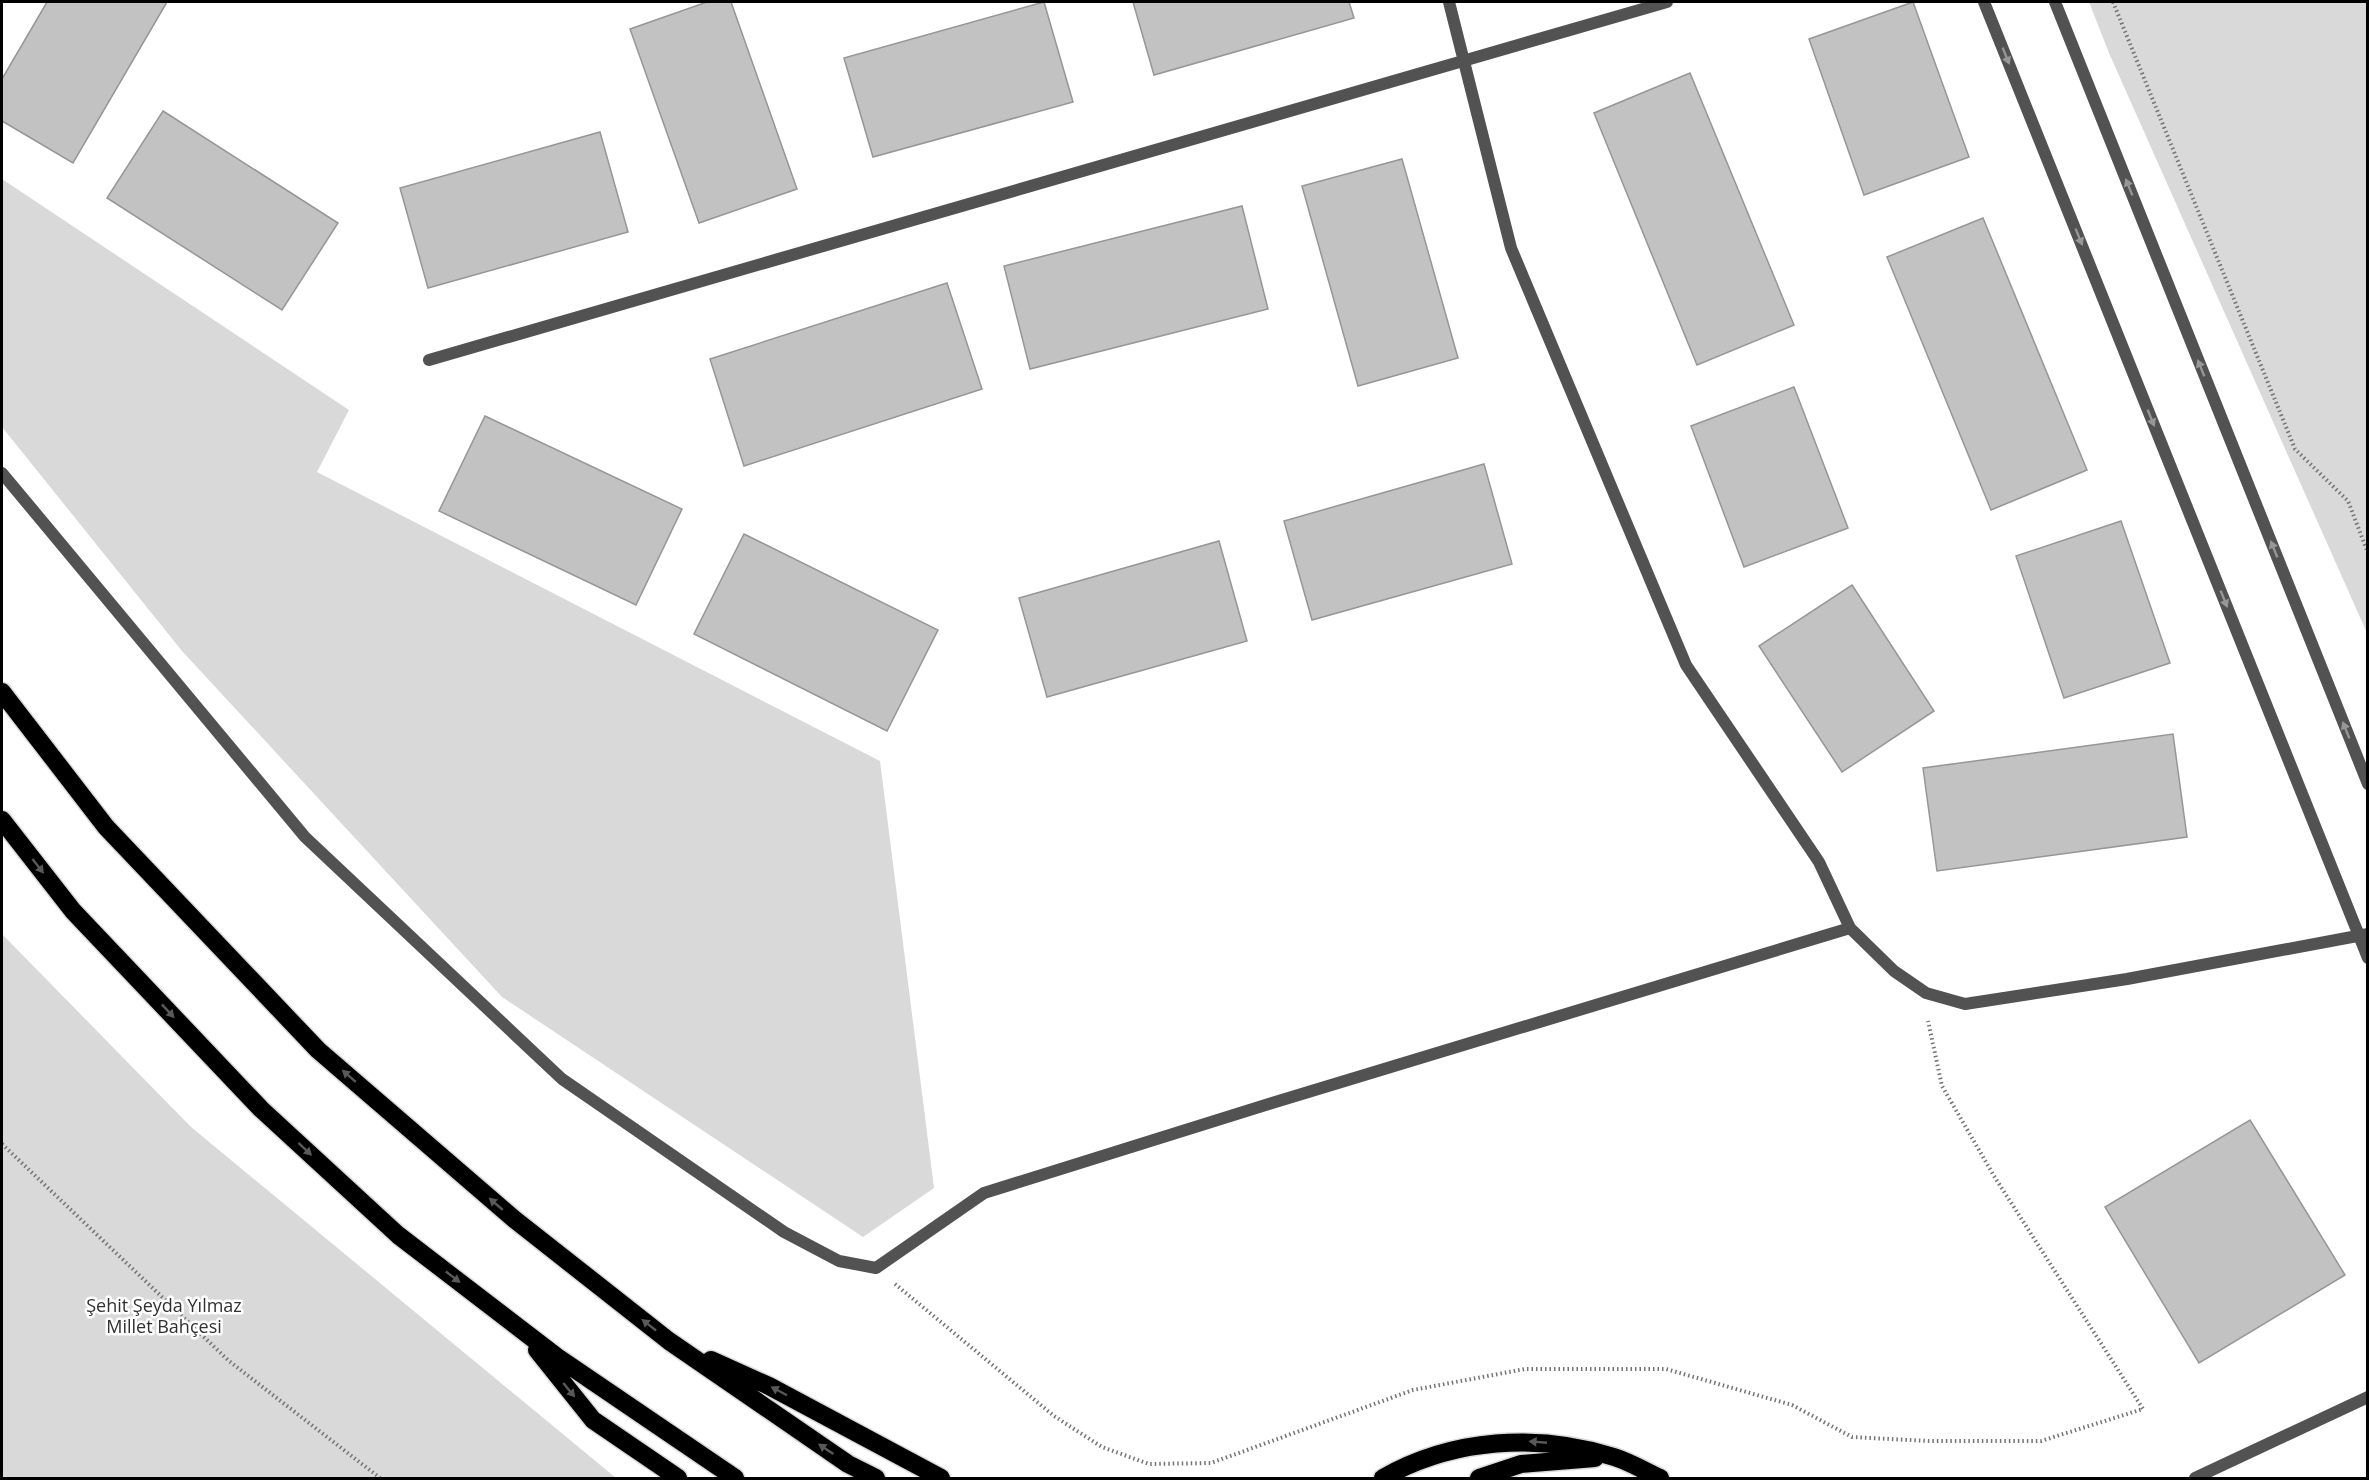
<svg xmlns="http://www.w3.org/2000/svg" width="2369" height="1480" font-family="'Open Sans',sans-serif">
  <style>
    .green { fill: #d9d9d9 }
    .building { fill: #c2c2c2; stroke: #969696; stroke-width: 1.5 }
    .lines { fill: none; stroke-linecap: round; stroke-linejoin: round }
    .motorway-casing { stroke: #dbdbdb; stroke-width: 21 }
    .path { stroke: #747474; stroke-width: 4; stroke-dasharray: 1.5 3; stroke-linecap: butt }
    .minor { stroke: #525252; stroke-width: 12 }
    .motorway { stroke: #000; stroke-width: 18 }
    .oneway { fill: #979797 }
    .oneway2 { fill: #595959 }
    .labels { text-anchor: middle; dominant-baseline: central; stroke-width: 5; stroke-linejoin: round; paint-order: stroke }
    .park-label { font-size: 18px; fill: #303030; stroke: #fff }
  </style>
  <rect width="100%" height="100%" fill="#fff"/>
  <path class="green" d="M2089,2H2367V633L2109,53Z
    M2,179L349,410L317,472L880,761L934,1188L863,1237L502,997L182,651L2,427Z
    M2,934L191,1127L616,1478H2Z"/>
  <path class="building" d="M47,2H167L73,163L2,121V79Z
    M707,2H731L797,189L699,223L630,29Z
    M1044,2L1073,102L873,157L844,58Z
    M1133,2H1349L1354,18L1154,75Z
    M1913,2L1969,157L1864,195L1809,39Z
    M1690,73L1794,325L1697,365L1594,113Z
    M163,111L338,223L282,310L107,198Z
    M600,132L628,232L428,288L400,188Z
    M1402,159L1458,358L1358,386L1302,186Z
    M1242,206L1268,309L1030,369L1004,266Z
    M1983,218L2087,470L1991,510L1887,257Z
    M947,283L982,389L744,466L710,359Z
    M1794,387L1848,528L1744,567L1691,426Z
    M485,416L682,509L636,605L439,511Z
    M1484,464L1512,564L1312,620L1284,521Z
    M2121,521L2170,663L2064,698L2016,556Z
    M744,534L938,630L887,731L694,634Z
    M1219,541L1247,641L1047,697L1019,598Z
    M1852,585L1934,711L1842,772L1759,646Z
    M2173,734L2187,837L1937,871L1923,768Z
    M2250,1120L2345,1275L2199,1363L2105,1207Z"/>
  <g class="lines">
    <g class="motorway-casing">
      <path id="motorway" d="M2,692L106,827L318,1050L514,1219L669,1341L848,1464L876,1478
        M2,820L73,911L261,1109L398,1235L557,1357L735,1478
        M537,1350L593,1420L678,1478
        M711,1360L769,1386L941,1478
        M1383,1478C1453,1438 1538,1433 1614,1457C1630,1462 1645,1471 1660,1478
        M1479,1478L1521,1464L1595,1458"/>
    </g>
    <path class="path" d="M2113,2L2295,449L2348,501L2368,553
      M2,1144L229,1361L380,1478
      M895,1284L1054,1416L1102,1447L1149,1464L1211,1463L1413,1390L1525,1369H1666L1792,1405L1852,1437L1928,1441H2041L2143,1409L1994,1176L1942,1086L1928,1021"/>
    <path class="minor" d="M1449,2L1511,248L1686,665L1819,862L1850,928L1894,971L1926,993L1965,1004L2127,979L2368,934
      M1984,2L2368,958
      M2055,2L2368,784
      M429,360L1667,2
      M2,473L305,837L562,1079L784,1232L839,1261L876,1268L984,1193L1272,1103L1850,928
      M2195,1478L2368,1397"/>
    <use href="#motorway" class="motorway"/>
  </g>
  <defs><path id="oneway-solid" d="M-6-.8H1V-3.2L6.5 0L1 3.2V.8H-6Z" transform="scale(1.5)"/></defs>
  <g class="oneway">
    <use href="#oneway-solid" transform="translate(2006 56) rotate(68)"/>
    <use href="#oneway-solid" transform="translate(2129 187) rotate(-112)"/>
    <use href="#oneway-solid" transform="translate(2079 237) rotate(68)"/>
    <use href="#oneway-solid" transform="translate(2201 368) rotate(-112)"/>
    <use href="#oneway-solid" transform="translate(2151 418) rotate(68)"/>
    <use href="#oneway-solid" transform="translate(2274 549) rotate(-112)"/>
    <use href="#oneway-solid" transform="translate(2224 599) rotate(68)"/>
    <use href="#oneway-solid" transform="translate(2346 730) rotate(-112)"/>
  </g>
  <g class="oneway2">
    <use href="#oneway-solid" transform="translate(38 866) rotate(52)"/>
    <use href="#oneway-solid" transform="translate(168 1011) rotate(47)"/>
    <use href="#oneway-solid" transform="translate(349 1076) rotate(-139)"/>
    <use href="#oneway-solid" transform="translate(305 1149) rotate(43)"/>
    <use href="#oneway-solid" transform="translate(496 1204) rotate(-139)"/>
    <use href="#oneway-solid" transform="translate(453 1277) rotate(38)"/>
    <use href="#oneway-solid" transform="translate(649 1325) rotate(-142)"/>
    <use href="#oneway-solid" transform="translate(569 1390) rotate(51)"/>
    <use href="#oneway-solid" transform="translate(779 1391) rotate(-152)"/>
    <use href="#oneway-solid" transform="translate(1538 1442) rotate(-175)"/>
    <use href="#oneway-solid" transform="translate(826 1449) rotate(-146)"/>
  </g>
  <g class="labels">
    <g class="park-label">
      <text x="164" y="1305">Şehit Şeyda Yılmaz<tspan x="164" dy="21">Millet Bahçesi</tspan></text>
    </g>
  </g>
  <rect width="2369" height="1480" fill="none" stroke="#000000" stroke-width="6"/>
</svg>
